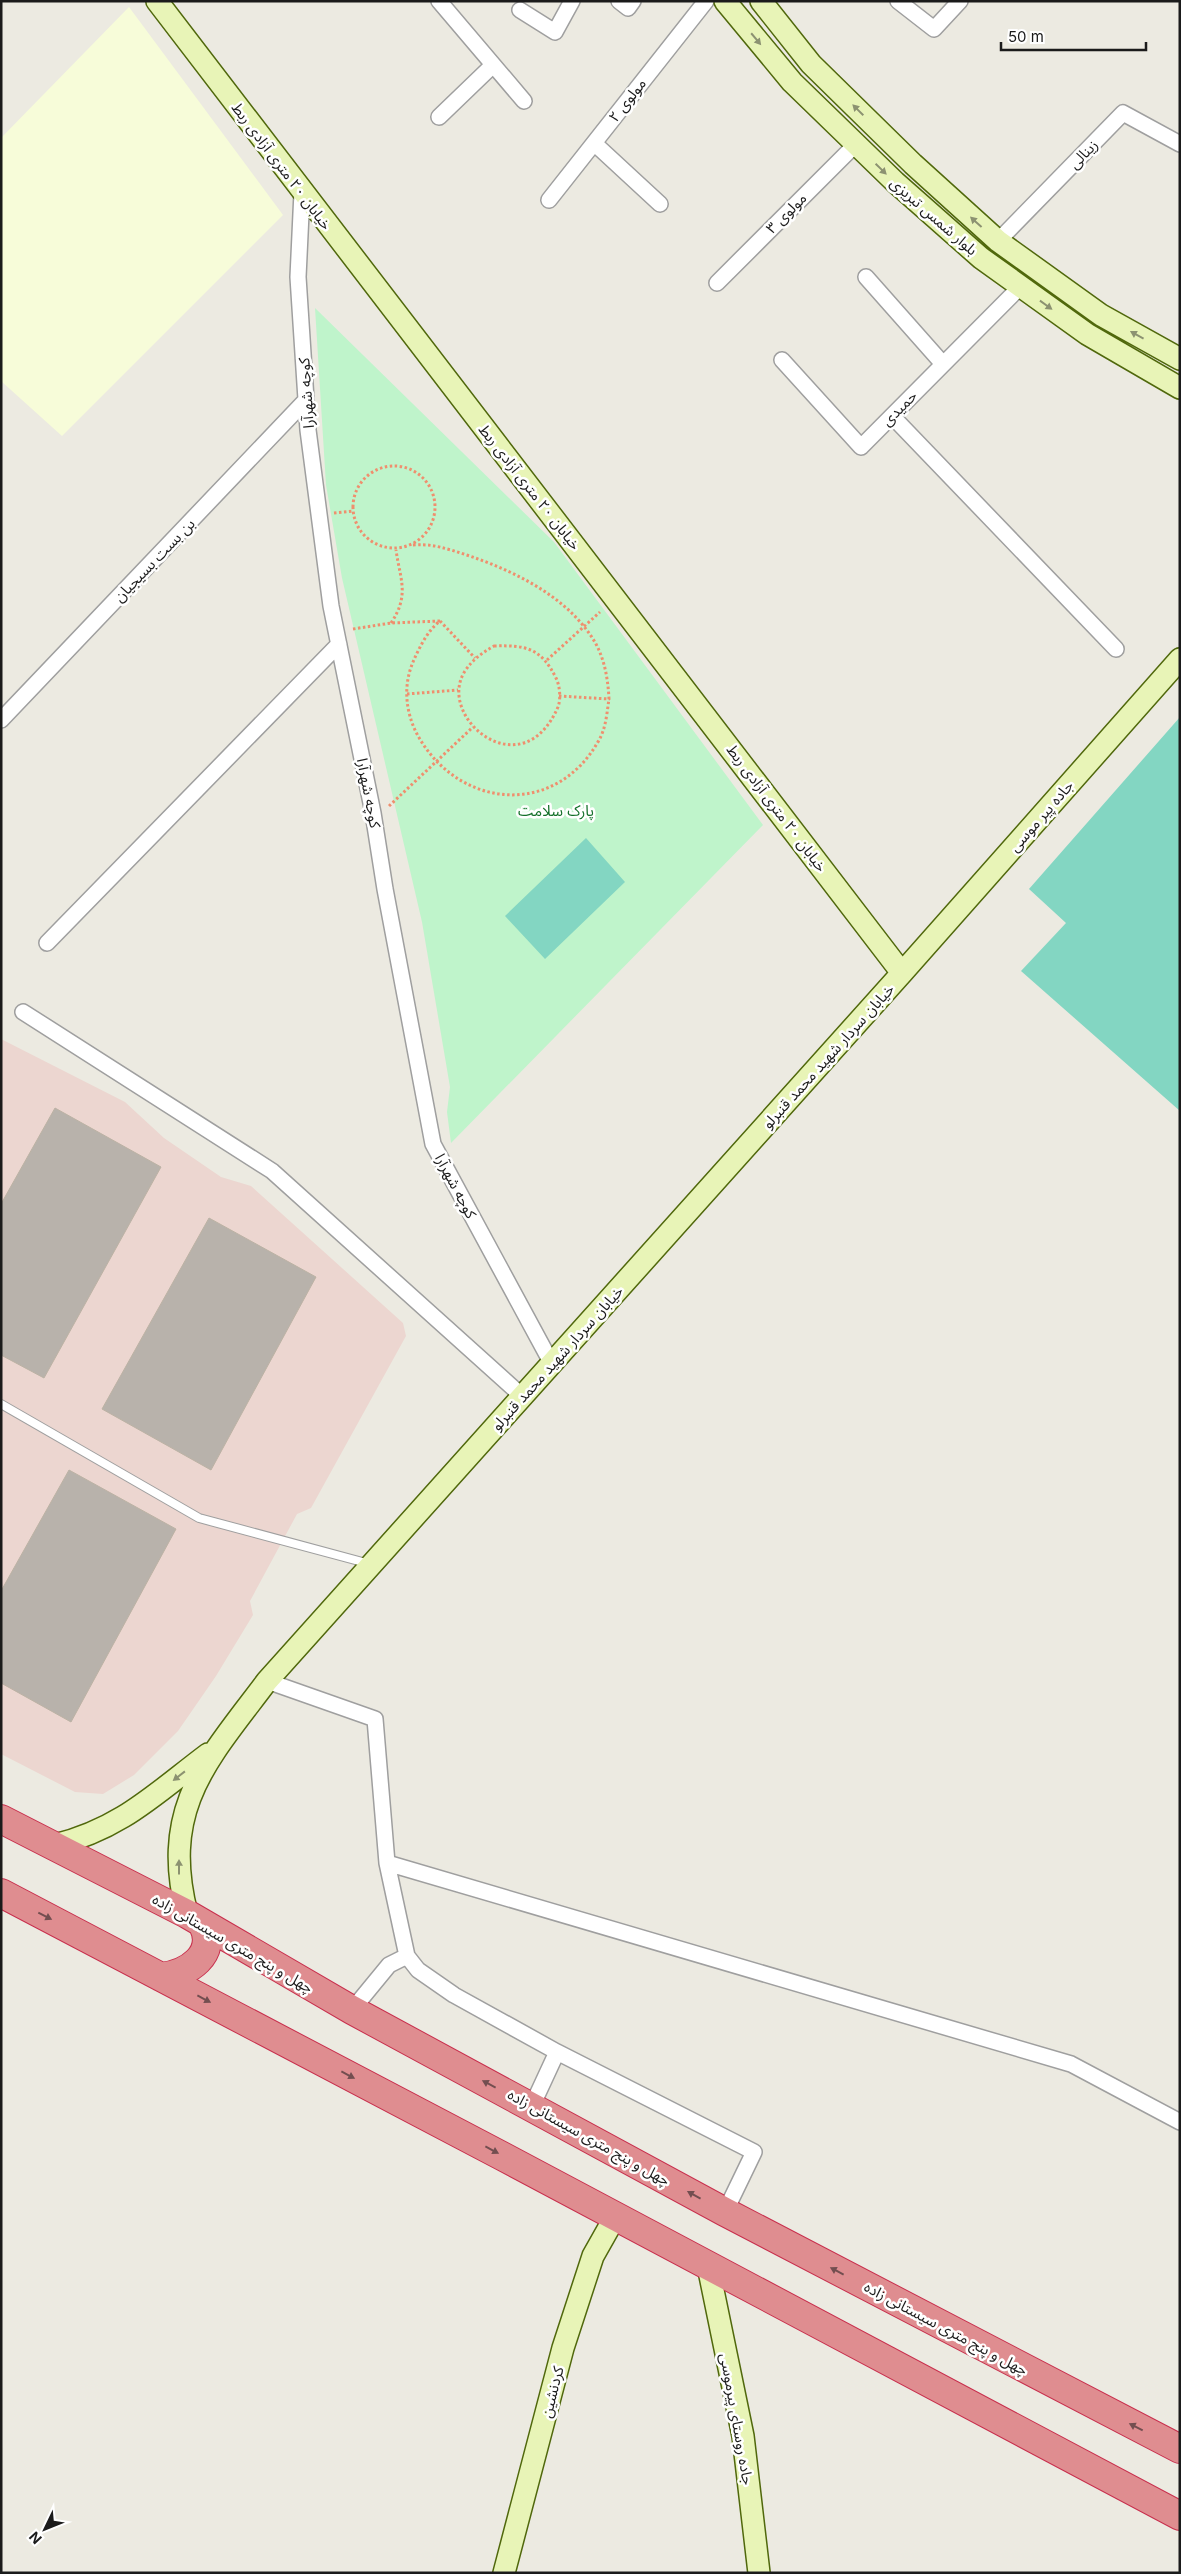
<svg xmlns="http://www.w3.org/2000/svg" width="1181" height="2574" font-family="Inter,'Noto Sans Arabic',sans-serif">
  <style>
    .commercial { fill: #ecd6d0 }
    .education { fill: #f7fcd9 }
    .park { fill: #bff4cb }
    .pitch { fill: #83d6c2 }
    .building { fill: #b8b2ab; stroke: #bcb2a4 }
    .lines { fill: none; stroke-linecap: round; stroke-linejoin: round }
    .lane-casing { stroke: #9f9f9f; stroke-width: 10 }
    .street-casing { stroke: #9f9f9f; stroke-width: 18 }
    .secondary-casing { stroke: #50680c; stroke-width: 24 }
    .highway-casing { stroke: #c82f4d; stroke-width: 30 }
    .path { stroke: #ef8f6e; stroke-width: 3; stroke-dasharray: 2.5 2.5; stroke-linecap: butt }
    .lane { stroke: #fff; stroke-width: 8 }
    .street { stroke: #fff; stroke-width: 15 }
    .secondary { stroke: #e8f4b7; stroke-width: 21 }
    .highway { stroke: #df8d90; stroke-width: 28 }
    .oneway { fill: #8c9271 }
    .oneway2 { fill: #734e50 }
    .labels { text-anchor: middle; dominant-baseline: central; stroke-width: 5; stroke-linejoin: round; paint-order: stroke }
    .street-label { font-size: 15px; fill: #1b1b1b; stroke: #fff }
    .park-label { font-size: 15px; fill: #126f28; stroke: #fff }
  </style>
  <rect width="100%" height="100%" fill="#eceae1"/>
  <path class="commercial" d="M1,1039L125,1102L164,1138L221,1177L251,1186L403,1323L406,1336L311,1508L297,1514L250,1601L253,1615L216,1676L178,1731L134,1775L103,1794L75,1792L1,1754Z"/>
  <path class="education" d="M129,7L283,215L62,436L1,381V138Z"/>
  <path class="park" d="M315,308L554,542L763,825L451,1143L447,1112L450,1087L422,922L342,578L326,485Z"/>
  <path class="pitch" d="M1180,717V1111L1021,971L1066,923L1029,889Z
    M586,838L625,882L545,959L505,916Z"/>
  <path class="building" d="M55,1108L161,1167L44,1378L1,1355V1204Z
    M209,1218L316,1277L211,1470L102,1409Z
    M69,1470L176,1529L71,1722L1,1683V1591Z"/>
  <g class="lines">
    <g class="lane-casing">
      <path id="lane" d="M1,1404L199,1518L370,1564"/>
    </g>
    <g class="street-casing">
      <path id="street" d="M439,1L524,101
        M619,1L628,8L633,1
        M898,1L934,29L960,1
        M520,10L555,32L572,1
        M439,117L493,65
        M594,143L660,204
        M302,192L298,277L308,430L331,606L373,813L385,889L433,1144L552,1364
        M549,200L706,1
        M998,241L1123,113L1180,144
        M866,277L943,364
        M717,283L856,144
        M782,360L861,447L1021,286
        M892,416L1116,649
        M1,720L306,400
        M47,943L339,644
        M23,1012L272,1171L522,1396
        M267,1681L375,1719L387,1863L1071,2064L1180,2122
        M387,1863L407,1956L418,1970L454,1995L557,2052L754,2152L725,2212
        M352,2010L389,1965L407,1956
        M532,2106L557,2052"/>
    </g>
    <g class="secondary-casing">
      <path id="secondary" d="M157,1L902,973
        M725,1L792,82L895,182L981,258L1087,334L1180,388
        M761,1L811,64L913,164L998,241L1101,315L1180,359
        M55,1845C121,1829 156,1793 208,1754
        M187,1914C160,1807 207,1761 267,1681L902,973L1180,659
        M708,2266L743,2436L759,2573
        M504,2573L563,2348L593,2256L615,2217"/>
    </g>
    <g class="highway-casing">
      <path id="highway" d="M1,1819L187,1914L352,2010L725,2212L1180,2449
        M1,1893L502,2156L1180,2516
        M161,1977C188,1974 218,1954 203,1925"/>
    </g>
    <path class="path" d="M353 507a41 41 0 1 1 82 0a41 41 0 1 1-82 0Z
      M334,513L353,511
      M413,545C428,544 437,546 451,550C504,566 567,593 596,644C605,661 608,680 609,699L559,696
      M440,621L475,658
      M391,623C410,595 400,579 396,550
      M353,629L391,623L440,621C428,630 419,648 413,662C402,688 406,717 421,741C465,811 558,815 599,740C606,728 607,712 609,699
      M494,646C526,645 541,648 556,678C560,686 561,699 558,707C522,790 435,717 465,671C473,659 482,653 494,646Z
      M547,660L600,612
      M407,694L458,690
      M389,806L473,727"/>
    <use href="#lane" class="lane"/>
    <use href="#street" class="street"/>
    <use href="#secondary" class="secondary"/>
    <use href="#highway" class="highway"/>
  </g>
  <defs><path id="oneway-solid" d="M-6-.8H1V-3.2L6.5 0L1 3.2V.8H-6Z" transform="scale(1.25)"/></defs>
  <g class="oneway">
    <use href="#oneway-solid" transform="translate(756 39) rotate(50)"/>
    <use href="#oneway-solid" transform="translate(858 110) rotate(-135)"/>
    <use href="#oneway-solid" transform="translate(881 169) rotate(44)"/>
    <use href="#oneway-solid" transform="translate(976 222) rotate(-138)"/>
    <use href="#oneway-solid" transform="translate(1046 305) rotate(36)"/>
    <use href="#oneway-solid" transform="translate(1137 335) rotate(-151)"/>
    <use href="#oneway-solid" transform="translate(179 1776) rotate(142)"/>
    <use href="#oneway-solid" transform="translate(179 1867) rotate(-90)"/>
  </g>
  <g class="oneway2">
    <use href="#oneway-solid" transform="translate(45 1916) rotate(27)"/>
    <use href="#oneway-solid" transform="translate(204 1999) rotate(28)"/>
    <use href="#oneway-solid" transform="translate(348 2075) rotate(28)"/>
    <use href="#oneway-solid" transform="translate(489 2084) rotate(-152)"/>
    <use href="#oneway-solid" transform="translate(492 2150) rotate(28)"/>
    <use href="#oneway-solid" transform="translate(694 2195) rotate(-151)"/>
    <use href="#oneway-solid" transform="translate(837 2271) rotate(-152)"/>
    <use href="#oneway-solid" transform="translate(1136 2427) rotate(-153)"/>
  </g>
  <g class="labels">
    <g class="street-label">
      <text transform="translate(627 100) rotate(-52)">مولوی ۲</text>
      <text transform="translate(1083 154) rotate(-46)">زینالی</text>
      <text transform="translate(282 166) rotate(53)">خیابان ۲۰ متری آزادی ربط</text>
      <text transform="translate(786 213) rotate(-45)">مولوی ۳</text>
      <text transform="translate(934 216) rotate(41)">بلوار شمس تبریزی</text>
      <text transform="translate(306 393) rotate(-94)">کوچه شهرآرا</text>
      <text transform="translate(899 408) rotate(-45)">حمیدی</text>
      <text transform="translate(530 487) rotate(52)">خیابان ۲۰ متری آزادی ربط</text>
      <text transform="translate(154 560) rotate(-46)">بن بست بسیجیان</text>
      <text transform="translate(369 793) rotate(79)">کوچه شهرآرا</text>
      <text transform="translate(777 808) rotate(53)">خیابان ۲۰ متری آزادی ربط</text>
      <text transform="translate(1041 816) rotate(-49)">جاده پیر موسی</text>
      <text transform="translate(828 1056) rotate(-48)">خیابان سردار شهید محمد قنبرلو</text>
      <text transform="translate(456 1186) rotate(62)">کوچه شهرآرا</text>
      <text transform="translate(557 1358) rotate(-48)">خیابان سردار شهید محمد قنبرلو</text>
      <text transform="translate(233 1943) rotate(30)">چهل و پنج متری سیستانی زاده</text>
      <text transform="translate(589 2137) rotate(29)">چهل و پنج متری سیستانی زاده</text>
      <text transform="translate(946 2328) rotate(28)">چهل و پنج متری سیستانی زاده</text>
      <text transform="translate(552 2392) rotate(-76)">کردنشین</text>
      <text transform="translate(737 2419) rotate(80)">جاده روستای پیرموسی</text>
    </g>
    <g class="park-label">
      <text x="556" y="810">پارک سلامت</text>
    </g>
  </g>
  <rect width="1181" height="2574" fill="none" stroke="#1b1b1b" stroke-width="5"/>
  <g transform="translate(45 2529) rotate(227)" stroke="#ffffff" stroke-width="4" paint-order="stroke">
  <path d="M0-4L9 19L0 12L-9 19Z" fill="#1b1b1b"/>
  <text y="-8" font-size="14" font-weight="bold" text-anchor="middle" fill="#1b1b1b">N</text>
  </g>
  <path d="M1001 42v8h145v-8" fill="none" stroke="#1b1b1b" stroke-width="2.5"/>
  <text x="1008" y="42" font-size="15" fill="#1b1b1b" stroke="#ffffff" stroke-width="4" paint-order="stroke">50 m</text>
</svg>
